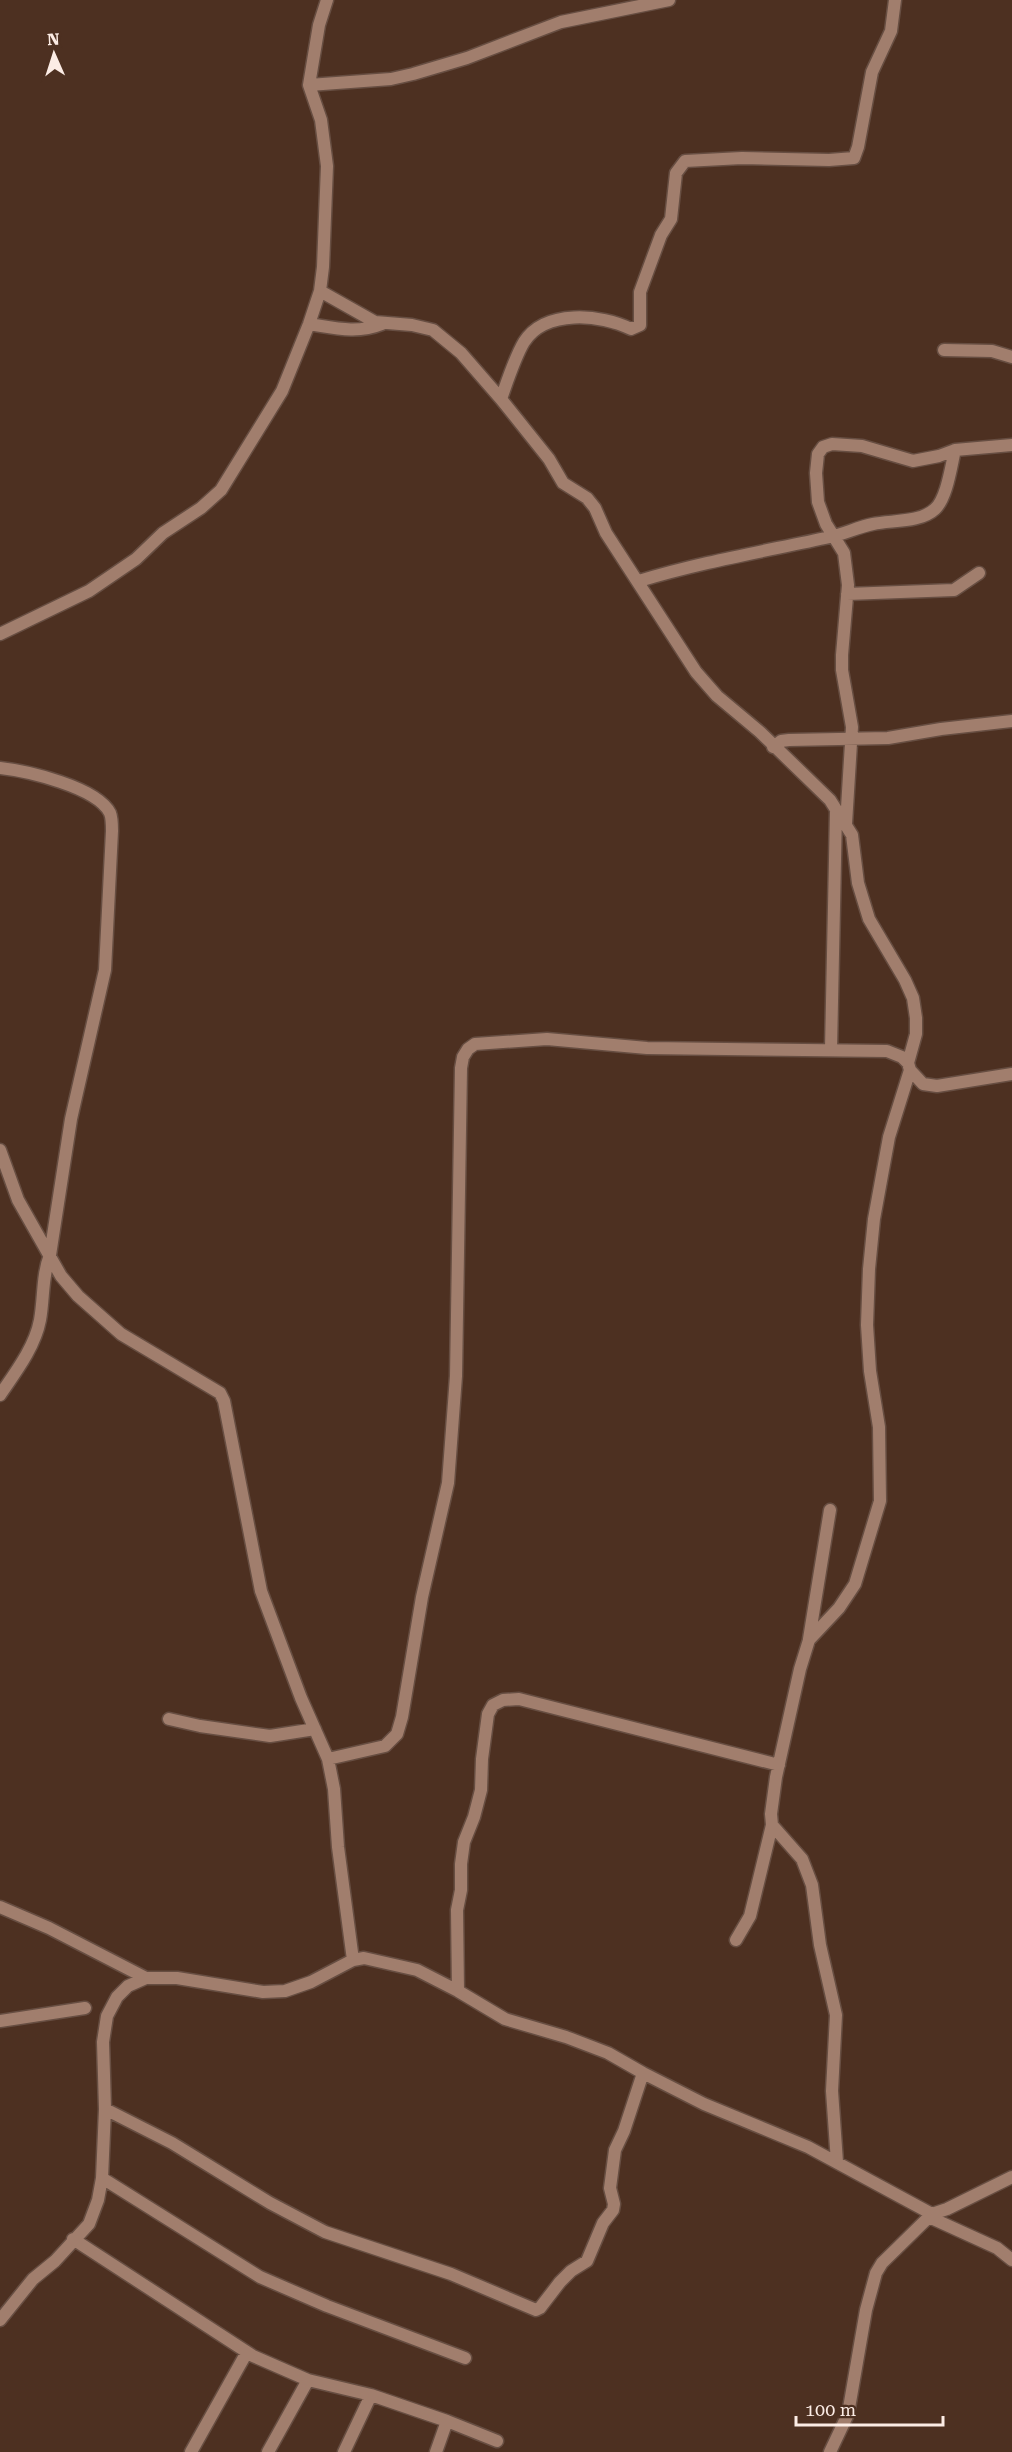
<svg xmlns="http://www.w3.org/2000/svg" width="1012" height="2452" font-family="'Roboto Serif',serif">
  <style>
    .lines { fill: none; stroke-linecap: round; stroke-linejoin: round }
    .street-casing { stroke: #674e42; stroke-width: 15 }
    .street { stroke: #a17e6d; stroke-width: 12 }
  </style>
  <rect width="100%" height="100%" fill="#4d3021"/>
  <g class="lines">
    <g class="street-casing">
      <path id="street" d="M309,85L391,79L413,74L467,58L561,22L669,0
        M320,291L375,322L412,325L433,330L461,353L501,399L549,459L563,483L587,498L595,508L606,533L696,672L717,696L760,732L830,800L852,835L858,883L869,919L905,980L913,998L916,1018V1034L908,1063L910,1070L889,1137L874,1219L869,1269L867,1325L870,1371L879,1427L880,1501L855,1584L839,1608L809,1640L800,1669L776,1777L771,1814L772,1825L802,1859L812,1885L820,1945L836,2015L832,2091L837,2162
        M309,324C335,328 357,334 382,324
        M944,350L992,351L1012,357
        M501,399C507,382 515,357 524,342C545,309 601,314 631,329L640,325V292L661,235L671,219L676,173L685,161L742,158L829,160L854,158L858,147L872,72L891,31L895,0
        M639,581C701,562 766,551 830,537C844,534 858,527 873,524C891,520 920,523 935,509C947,498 951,466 955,450
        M847,594L954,590L979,573
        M0,634L89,591L136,559L163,533L201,508L221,490L282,391L309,324L320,291L323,267L327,166L321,120L309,85L319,25L327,0
        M773,747L781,741L789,740L888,738L941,729L1012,721
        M0,768C27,771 97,787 110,813C112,818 112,825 112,831L105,970L71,1119L50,1255C42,1275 44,1298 40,1320C35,1347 15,1373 0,1395
        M846,824L852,727L842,670V655L848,585L844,553L826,524L818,502L816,473L818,454L823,447L832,444L862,446L913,461L939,456L955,450L1012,445
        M831,1049L836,812
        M910,1070L923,1084L937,1086L1012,1074
        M0,1150L18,1200L61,1276L78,1296L121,1334L220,1393L224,1401L261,1591L301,1698L328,1759L334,1789L338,1847L353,1960
        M809,1639L830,1510
        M169,1719L200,1726L270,1736L315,1729
        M328,1759L385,1746L397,1734L402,1717L422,1597L448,1483L456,1376L461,1068L463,1057L468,1049L475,1044L547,1039L647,1048L887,1051L902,1057L908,1063
        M0,1907L49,1928L146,1978
        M736,1940L750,1916L772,1825
        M458,1991L457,1910L461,1890V1864L464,1842L474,1817L481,1790L482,1759L488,1714L493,1705L503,1700L519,1699L779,1765
        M0,2021L85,2008
        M105,2109L172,2143L270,2203L325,2232L451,2274L536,2310L540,2308L560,2282L571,2271L587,2261L603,2223L613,2210L614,2204L610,2188L615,2150L624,2131L643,2073
        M102,2178L260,2277L327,2306L465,2358
        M929,2217L997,2248L1012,2260
        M73,2239L253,2356L308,2380L371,2395L344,2452
        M0,2320L33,2279L55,2261L89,2224L98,2200L102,2178L105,2109L103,2042L107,2016L117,1997L128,1986L146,1978H177L263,1992L285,1991L311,1982L353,1960L364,1958L417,1970L458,1991L505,2019L566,2037L608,2053L643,2073L704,2104L808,2147L932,2214L947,2209L1012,2177
        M371,2395L447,2421L497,2441
        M191,2452L247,2352
        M268,2452L308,2380
        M436,2452L447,2421
        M830,2452L848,2414L866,2310L876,2273L882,2263L932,2214"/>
    </g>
    <use href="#street" class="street"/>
  </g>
  <g transform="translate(54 54) rotate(357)" stroke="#4d3021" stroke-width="4.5" paint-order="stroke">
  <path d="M0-4.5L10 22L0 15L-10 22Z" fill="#fcece5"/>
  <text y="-9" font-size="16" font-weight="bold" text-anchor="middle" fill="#fcece5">N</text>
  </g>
  <path d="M796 2416v9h147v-9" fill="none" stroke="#fcece5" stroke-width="3"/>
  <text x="805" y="2416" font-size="18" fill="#fcece5" stroke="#4d3021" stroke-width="4.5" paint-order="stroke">100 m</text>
</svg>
